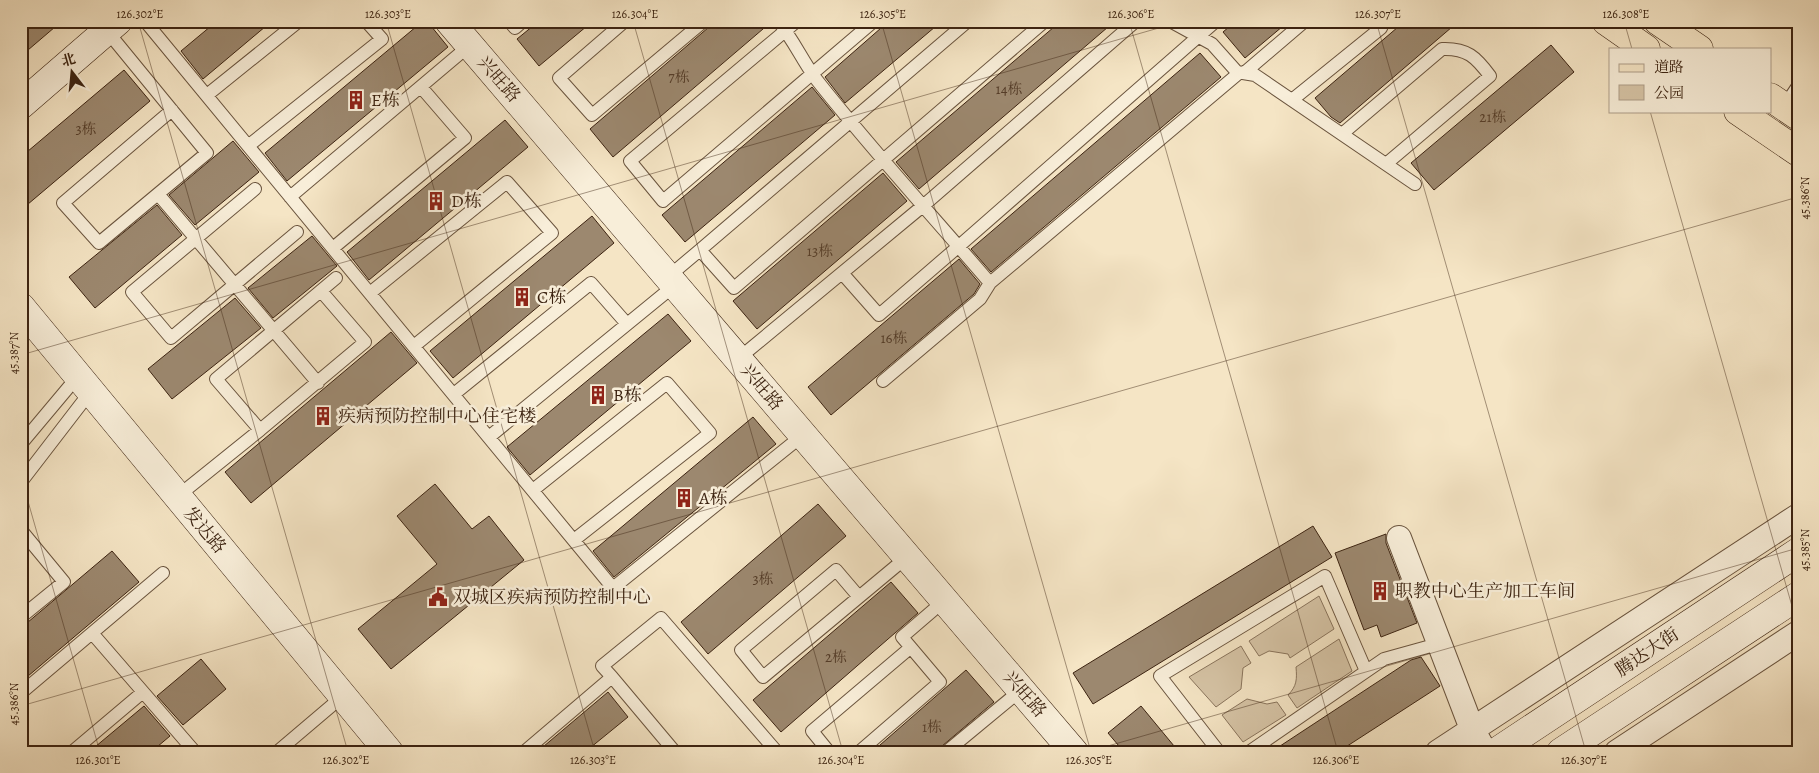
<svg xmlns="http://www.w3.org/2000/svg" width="1819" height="773" font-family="Alegreya,'Noto Serif SC',serif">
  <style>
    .green { fill: #d6c4a6; stroke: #89745c }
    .building { fill: #9c886f; stroke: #3c2311 }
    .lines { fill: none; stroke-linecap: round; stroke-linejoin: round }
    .lane-casing { stroke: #6a543e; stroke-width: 14 }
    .street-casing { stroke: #6a543e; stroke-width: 26 }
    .secondary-casing { stroke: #3c2311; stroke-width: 29 }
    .primary-casing { stroke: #3c2311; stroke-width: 29 }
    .lane { stroke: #f8eed9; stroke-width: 12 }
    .street { stroke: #f8eed9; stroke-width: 24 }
    .secondary { stroke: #f8eed9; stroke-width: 28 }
    .primary { stroke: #f5e5c5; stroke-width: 28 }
    .ticks { fill: none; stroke: #3c2311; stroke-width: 1; stroke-opacity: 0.45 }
    .labels { text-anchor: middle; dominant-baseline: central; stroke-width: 5; stroke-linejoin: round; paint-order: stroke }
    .number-label { font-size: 15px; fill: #543c28 }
    .street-label { font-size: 18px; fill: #3c2311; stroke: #f8eed9 }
    .poi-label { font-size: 18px; fill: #3c2311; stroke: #f8eed9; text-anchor: start }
    .neatline { fill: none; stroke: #3c2311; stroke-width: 2 }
    .ticks-label { font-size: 12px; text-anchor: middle; fill: #3c2311 }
  </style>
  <rect width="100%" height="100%" fill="#f5e5c5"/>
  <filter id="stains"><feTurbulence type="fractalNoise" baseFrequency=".004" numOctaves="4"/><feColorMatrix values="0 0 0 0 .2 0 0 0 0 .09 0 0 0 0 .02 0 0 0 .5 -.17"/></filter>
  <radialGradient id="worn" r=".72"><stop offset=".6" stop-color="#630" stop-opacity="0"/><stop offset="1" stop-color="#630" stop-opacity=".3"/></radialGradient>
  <path class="green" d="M1319,596L1334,629L1290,658L1288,654L1269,651L1259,656L1249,641Z
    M1339,639L1352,671L1297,708L1288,695C1297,686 1297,679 1296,667Z
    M1241,646L1251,663L1243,668L1241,689L1216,707L1189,677Z
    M1247,699L1267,704L1277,702L1286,715L1243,742L1222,715Z"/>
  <path class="building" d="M21,21H62L21,56Z
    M217,21H272L203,79L181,51Z
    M423,21H427L448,47L287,181L265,153Z
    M539,21H593L539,66L517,39Z
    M716,21H770V23L613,157L590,129Z
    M889,21H942L845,103L825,77Z
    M1061,21H1115L919,189L896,162Z
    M1236,21H1289L1245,58L1223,32Z
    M1405,21H1459L1340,123L1331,117L1315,98Z
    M1551,45L1574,72L1434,190L1411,163Z
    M1200,53L1221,77L991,272L971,249Z
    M124,70L150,101L21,210V157Z
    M812,87L835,115L685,242L662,215Z
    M505,120L528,147L369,280L347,252Z
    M233,141L259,172L195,225L169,195Z
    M883,173L907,201L757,329L733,301Z
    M157,205L182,235L95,308L69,277Z
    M592,216L614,243L453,378L430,351Z
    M312,236L337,266L273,318L248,288Z
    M959,259L980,284L974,294L831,415L808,387Z
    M235,298L261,328L172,399L148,369Z
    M668,314L691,341L530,475L507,447Z
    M391,332L417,363L251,503L225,472Z
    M753,417L776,444L614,577L593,551Z
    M435,484L472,529L489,516L524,560L391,669L358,629L437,564L397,516Z
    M818,504L846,536L708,654L681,622Z
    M1313,526L1332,557L1093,704L1073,673Z
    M1386,534V543L1417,623L1381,637L1377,625L1364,630L1335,553Z
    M112,551L139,582L21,682V628Z
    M891,582L918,613L781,732L753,700Z
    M1421,657L1440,686L1338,752H1271L1411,660Z
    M201,659L226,689L183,725L157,696Z
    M966,670L994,702L935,752H872Z
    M608,692L628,717L585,752H537Z
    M144,706L170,736L151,752H89Z
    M1141,706L1179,752H1124L1108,733Z"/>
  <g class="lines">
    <g class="lane-casing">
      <path id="lane" d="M145,21L613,588L803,435
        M509,21L515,28L523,21
        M625,21L559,78L592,115L704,21
        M778,21C793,39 802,60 816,79C871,149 932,215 990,283
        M797,21L630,161L663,201L874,21
        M968,21L700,250L734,288L1045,21
        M1170,21L1212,44L1237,72L1255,75L1415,184
        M107,31L207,153L99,243L63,203L172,110
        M1244,73L1305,21
        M207,95L299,21
        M1292,100L1381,28L1384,21
        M1784,107L1798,86
        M1342,134L1442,49C1467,48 1476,57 1490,76L1386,164
        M248,146L382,39L366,21
        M255,189L132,292L171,338L297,232
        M158,194L318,383
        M290,197L470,45
        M333,248L465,138L421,87
        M842,273L879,315L959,246L1216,21
        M668,277L700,250
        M321,291L365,342L260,430L216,379L336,278
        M370,293L507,182L552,233L414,346
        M738,359L924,205L1136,21
        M883,381L980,299L990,283L1239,73
        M454,394L591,283L627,324
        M489,437L675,285
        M21,444L78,376
        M21,482L91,391
        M533,490L667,383L710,433L574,540
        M178,496L260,430
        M21,530L64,582L21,617
        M859,597L836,570L741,650L763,677L907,557
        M92,633L195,752
        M612,677L602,666L661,618L777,752
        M21,693L163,573
        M72,752L143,692
        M277,752L343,696
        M524,752L612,677L675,752
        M829,752L812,731L910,648
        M859,752L940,682L902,637L945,600
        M946,752L1021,690
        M1219,752L1160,676L1325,576L1366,671
        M1249,752L1384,659L1438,644"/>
    </g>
    <g class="street-casing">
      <path id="street" d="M1399,538L1472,729L1485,752
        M1438,752L1798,516
        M1617,752L1798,633"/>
    </g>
    <g class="secondary-casing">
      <path id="secondary" d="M449,21L1074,752
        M21,105L118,21
        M21,307L389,752
        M1496,752L1798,552
        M1561,752L1798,596"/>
    </g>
    <g class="primary-casing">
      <path id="primary" d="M1606,21L1646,49
        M1658,21L1699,49
        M1770,97L1798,116
        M1738,111L1798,152"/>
    </g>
    <use href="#lane" class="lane"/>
    <use href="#street" class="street"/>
    <use href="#secondary" class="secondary"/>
    <use href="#primary" class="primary"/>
  </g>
  <path class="ticks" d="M138,21L348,752M386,21L595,752M633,21L843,752M881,21L1091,752M1129,21L1338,752M1376,21L1586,752M1624,21L1632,49M1650,111L1798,627M21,355L1183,21M21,477L100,752M21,706L1798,197M1087,752L1798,548"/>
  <defs>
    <g id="building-bare" transform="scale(1.5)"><path d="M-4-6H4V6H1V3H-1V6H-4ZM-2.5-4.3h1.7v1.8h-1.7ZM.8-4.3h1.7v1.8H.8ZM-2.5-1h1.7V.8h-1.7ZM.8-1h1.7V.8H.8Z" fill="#8f2418" stroke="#f8eed9" stroke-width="2.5" paint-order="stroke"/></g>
    <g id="civic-bare" transform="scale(1.5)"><path d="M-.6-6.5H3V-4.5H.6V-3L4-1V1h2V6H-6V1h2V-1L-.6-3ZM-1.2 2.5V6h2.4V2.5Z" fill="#8f2418" stroke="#f8eed9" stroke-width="2.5" paint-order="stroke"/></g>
  </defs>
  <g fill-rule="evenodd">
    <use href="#building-bare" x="356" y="100"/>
    <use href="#building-bare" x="436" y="201"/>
    <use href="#building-bare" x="522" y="297"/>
    <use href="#building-bare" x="598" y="395"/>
    <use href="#building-bare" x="323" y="416"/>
    <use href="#building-bare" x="684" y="498"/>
    <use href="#building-bare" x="1380" y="591"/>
    <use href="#civic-bare" x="438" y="597"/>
  </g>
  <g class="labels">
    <g class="number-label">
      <text x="679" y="77">7栋</text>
      <text x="1009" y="89">14栋</text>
      <text x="1493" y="117">21栋</text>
      <text x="86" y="129">3栋</text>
      <text x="820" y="251">13栋</text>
      <text x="894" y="338">16栋</text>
      <text x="763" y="579">3栋</text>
      <text x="836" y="657">2栋</text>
      <text x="932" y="727">1栋</text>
    </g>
    <g class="street-label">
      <text transform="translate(499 79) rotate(49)">兴旺路</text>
      <text transform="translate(762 387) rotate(50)">兴旺路</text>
      <text transform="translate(205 530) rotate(50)">发达路</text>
      <text transform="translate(1647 652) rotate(-34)">腾达大街</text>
      <text transform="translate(1025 694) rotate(49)">兴旺路</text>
    </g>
    <g class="poi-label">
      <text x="371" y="100">E栋</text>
      <text x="451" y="201">D栋</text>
      <text x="537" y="297">C栋</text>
      <text x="613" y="395">B栋</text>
      <text x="338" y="416">疾病预防控制中心住宅楼</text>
      <text x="699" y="498">A栋</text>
      <text x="1395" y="591">职教中心生产加工车间</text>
      <text x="453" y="597">双城区疾病预防控制中心</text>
    </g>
  </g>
  <rect width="1819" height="773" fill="none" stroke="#f5e5c5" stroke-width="55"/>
  <rect x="1609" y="48" width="162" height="65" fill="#f8eed9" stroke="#ad9d89"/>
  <rect x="1619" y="64" width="25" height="8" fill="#f5e5c5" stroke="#ad9d89"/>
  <text x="1654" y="72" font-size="15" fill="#3c2311">道路</text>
  <rect x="1619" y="85" width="25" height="15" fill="#d6c4a6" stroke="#ad9d89"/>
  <text x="1654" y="98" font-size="15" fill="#3c2311">公园</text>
  <g transform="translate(72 72) rotate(344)" stroke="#f8eed9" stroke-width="4" paint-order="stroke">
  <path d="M0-4L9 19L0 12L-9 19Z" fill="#3c2311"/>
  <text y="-8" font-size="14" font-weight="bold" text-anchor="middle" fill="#3c2311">北</text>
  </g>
  <rect x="28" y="28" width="1764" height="718" class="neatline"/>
  <g class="ticks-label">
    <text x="140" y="18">126.302°E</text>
    <text x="388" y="18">126.303°E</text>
    <text x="635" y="18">126.304°E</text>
    <text x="883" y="18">126.305°E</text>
    <text x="1131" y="18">126.306°E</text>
    <text x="1378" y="18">126.307°E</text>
    <text x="1626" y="18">126.308°E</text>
    <text transform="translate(1805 198) rotate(-90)" y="4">45.386°N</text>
    <text transform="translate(14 353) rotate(-90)" y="4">45.387°N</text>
    <text transform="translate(1805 550) rotate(-90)" y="4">45.385°N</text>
    <text transform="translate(14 704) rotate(-90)" y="4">45.386°N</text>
    <text x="98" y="764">126.301°E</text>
    <text x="346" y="764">126.302°E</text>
    <text x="593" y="764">126.303°E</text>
    <text x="841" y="764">126.304°E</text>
    <text x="1089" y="764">126.305°E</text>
    <text x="1336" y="764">126.306°E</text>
    <text x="1584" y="764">126.307°E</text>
  </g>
  <rect width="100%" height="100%" filter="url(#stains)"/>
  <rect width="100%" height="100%" fill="url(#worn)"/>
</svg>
